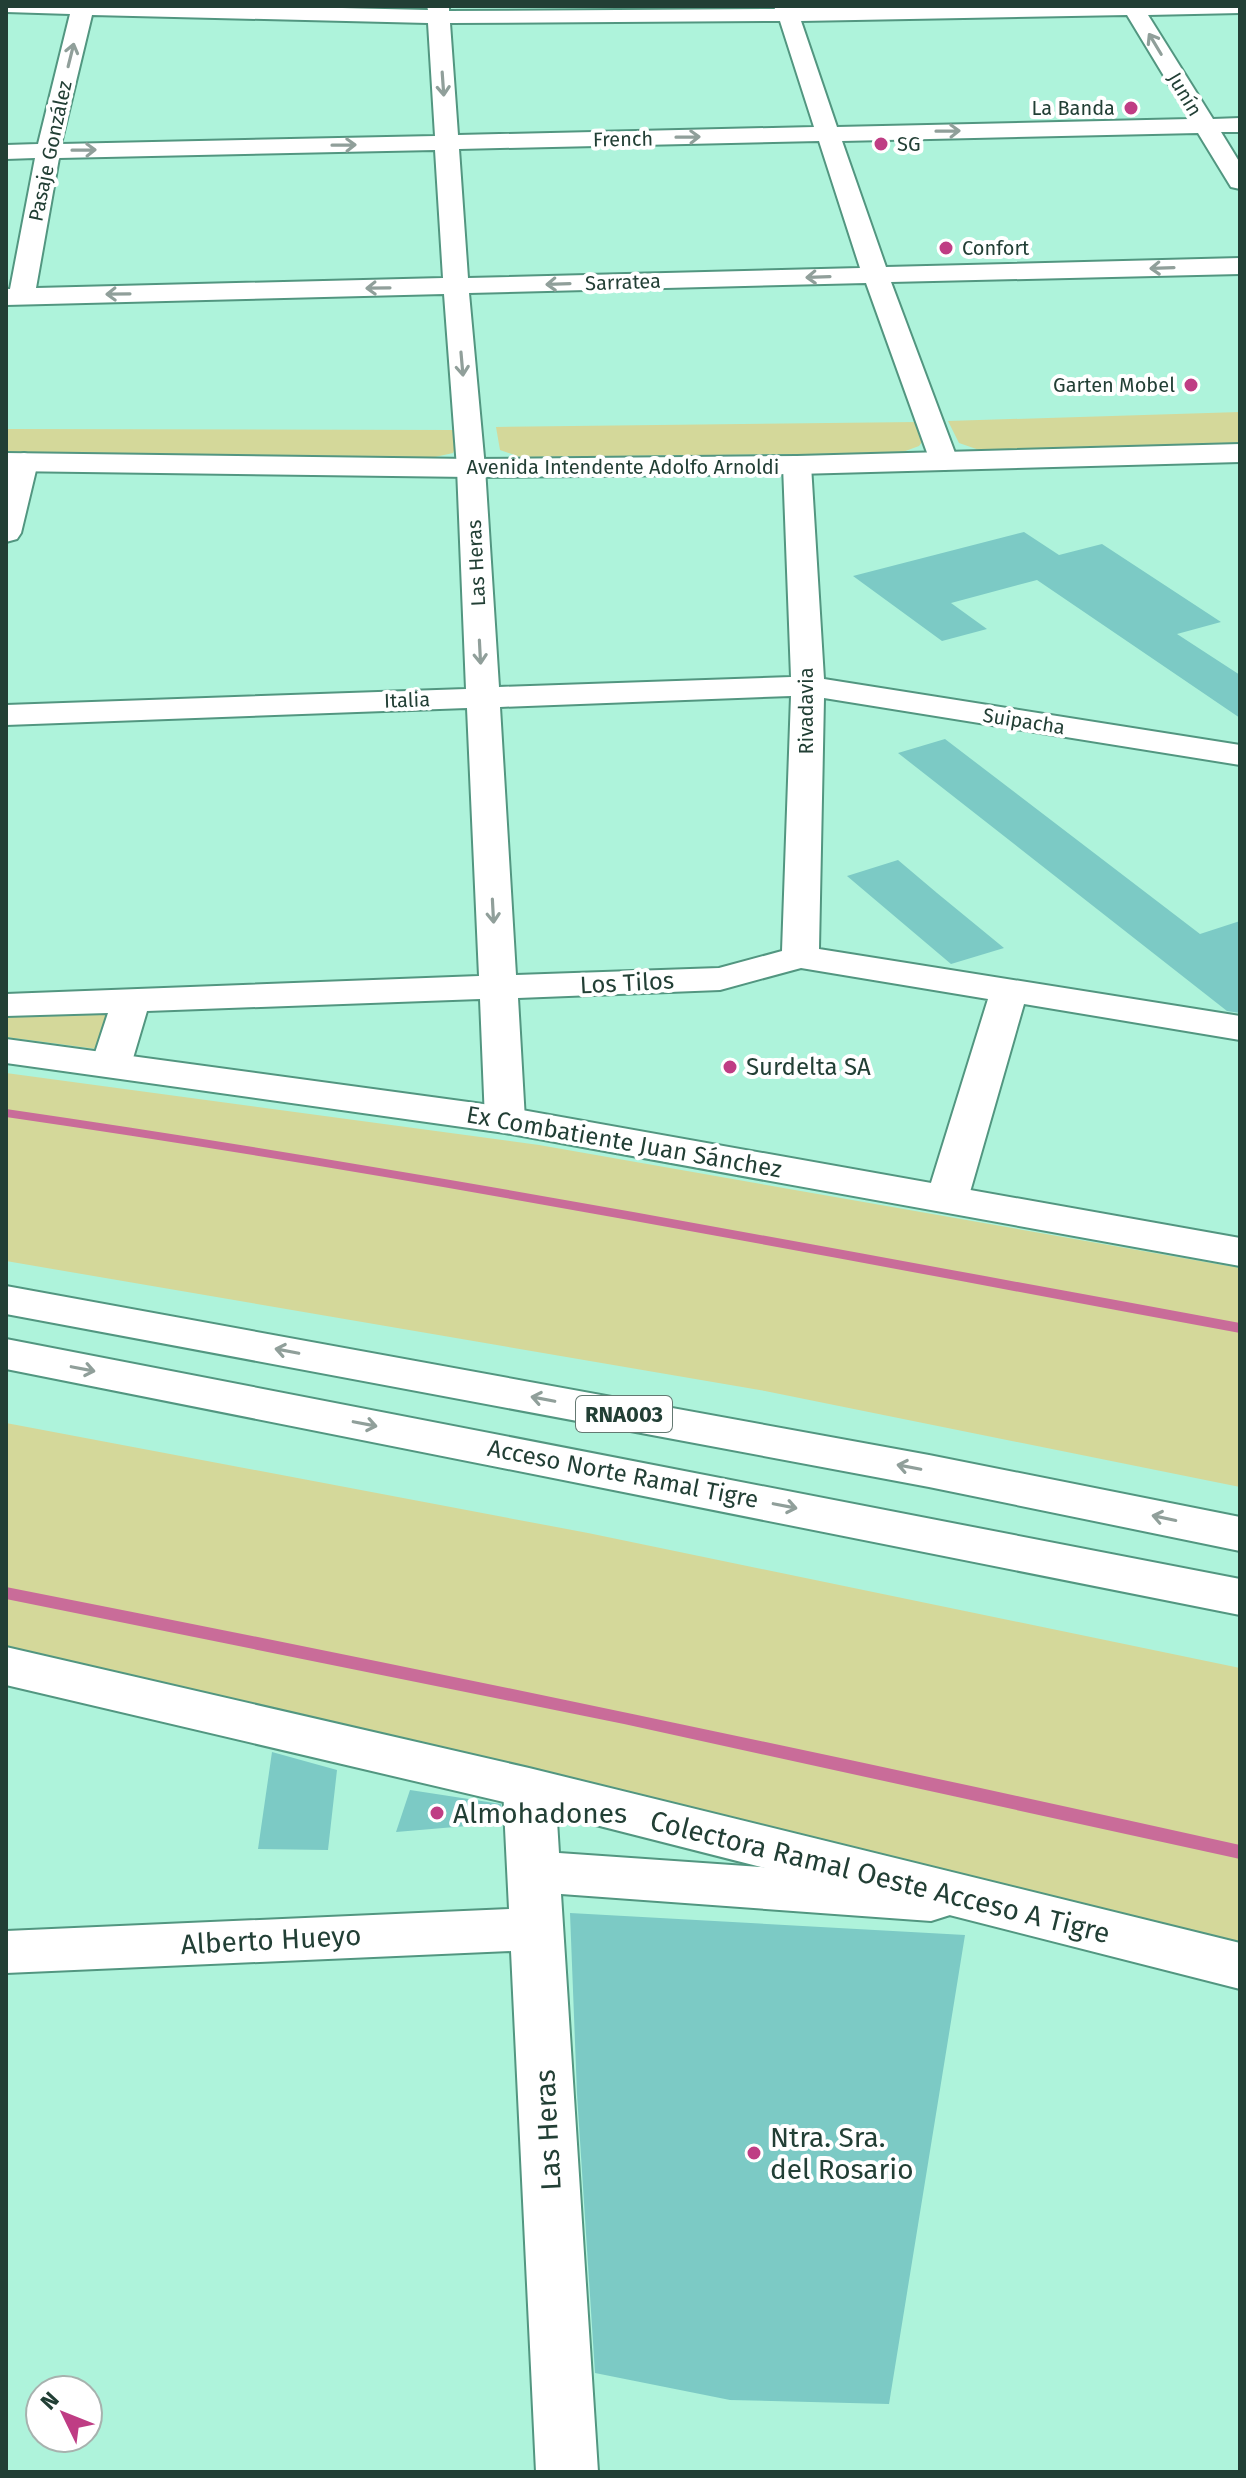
<svg xmlns="http://www.w3.org/2000/svg" width="1246" height="2478" font-family="'Fira Sans',sans-serif">
  <style>
    .green { fill: #d4d89a }
    .lines { fill: none; stroke-linecap: round; stroke-linejoin: round }
    .stream { fill: #c96c99; fill-rule: evenodd }
    .building { fill: #7ccac5 }
    .street-casing { stroke: #529680; stroke-width: 4 }
    .secondary-casing { stroke: #529680; stroke-width: 4 }
    .highway-casing { stroke: #529680; stroke-width: 4 }
    .street { fill: #fff; fill-rule: evenodd }
    .secondary { fill: #fff; fill-rule: evenodd }
    .highway { fill: #fff; fill-rule: evenodd }
    .oneway { stroke: #909f9a }
    .poi-dot { fill: #bf3d84; stroke: #fff; stroke-width: 3 }
    .labels { text-anchor: middle; dominant-baseline: central; stroke-width: 8; stroke-linejoin: round; paint-order: stroke }
    .far-street-label { font-size: 20px; fill: #223f35; stroke: #fff }
    .far-poi-label { font-size: 20px; fill: #223f35; stroke: #fff; text-anchor: end }
    .shield { fill: #fff; stroke: #647972; stroke-width: 2 }
    .shield-label { font-size: 22px; font-weight: bold; fill: #223f35 }
    .street-label { font-size: 24px; fill: #223f35; stroke: #fff }
    .poi-label { font-size: 24px; fill: #223f35; stroke: #fff; text-anchor: start }
    .near-poi-label { font-size: 28px; fill: #223f35; stroke: #fff; text-anchor: start }
    .near-street-label { font-size: 28px; fill: #223f35; stroke: #fff }
  </style>
  <rect width="100%" height="100%" fill="#aef3db"/>
  <path class="green" d="M1240,412V446L985,452L959,443L948,421Z
    M916,422L922,442L919,446L900,453L520,457L500,450L496,427Z
    M6,429L453,430L456,446L453,453L426,459L6,454Z
    M118,1013L104,1050L6,1037V1017Z
    M6,1073L539,1145L1240,1268V1487L765,1391L6,1261Z
    M6,1423L588,1533L1240,1668V1946L6,1649Z"/>
  <g class="lines">
    <path class="stream" d="M6,1109C419,1169 829,1248 1240,1323V1333C829,1257 419,1177 6,1117Z
      M6,1587C419,1668 830,1754 1240,1845V1859L624,1724L6,1599Z"/>
  </g>
  <path class="building" d="M1024,532L1059,555L1102,544L1221,622L1177,634L1240,675V718L1037,580L951,603L987,629L942,641L853,576Z
    M945,739L1200,934L1240,921V1013L1227,1011L898,753Z
    M898,860L937,893L1004,948L951,964L847,876Z
    M272,1752L337,1770L328,1850L258,1849Z
    M410,1790L501,1804L502,1823L396,1832Z
    M570,1913L965,1935L889,2404L730,2400L595,2373L577,2094Z"/>
  <g class="lines">
    <g class="street-casing">
      <path id="street" d="M6,6H256L428,10L427,6H449V11L775,9L774,6L796,8L1240,6V13L1148,15L1213,119L1240,118V132H1221L1240,163V189L1231,187L1198,133L842,141L886,267L1240,258V274L891,282L958,461L954,467L944,470L934,467L930,461L866,283L469,293L485,468L499,687L791,677L783,465L787,459L797,456L807,459L811,465L824,679L1240,745V765L824,698L819,949L1240,1016V1040L1024,1004L968,1199L962,1208L947,1212L932,1208L926,1199L988,999L801,968L720,990L518,998L525,1120L519,1128L505,1132L491,1128L485,1120L480,999L147,1011L131,1065L125,1073L111,1077L97,1073L91,1065L108,1013L6,1016V994L479,976L467,708L6,725V705L466,689L457,468L444,294L6,305V289H10L35,158L6,159V145L38,144L70,14L6,12ZM92,15L428,23L435,136L61,144ZM1127,15L1190,119L837,127L801,21ZM780,21L814,127L458,135L450,23ZM819,141L860,268L468,278L459,149ZM435,150L443,278L36,288L59,158ZM791,696L782,951L719,968L516,975L500,707Z
        M24,453L34,456L38,462L21,533L17,539L6,542V476L14,456Z
        M529,1769L547,1774L555,1788L559,1853L931,1879L950,1885L958,1900L950,1915L931,1921L561,1894L598,2472H536L511,1951L6,1973V1931L509,1909L503,1788L511,1774Z"/>
    </g>
    <g class="secondary-casing">
      <path id="secondary" d="M1240,444V462L797,474L471,477L6,471V453L471,459L797,456Z
        M6,1039L505,1107L1240,1238V1266L505,1133L6,1063Z
        M6,1647L529,1768L1240,1943V1989L529,1808L6,1685Z"/>
    </g>
    <g class="highway-casing">
      <path id="highway" d="M6,1286L929,1455L1240,1517V1551L929,1487L6,1314Z
        M6,1339L1240,1579V1615L6,1369Z"/>
    </g>
    <use href="#street" class="street"/>
    <use href="#secondary" class="secondary"/>
    <use href="#highway" class="highway"/>
  </g>
  <defs><path id="oneway-shaft" d="M-6 0H5M1.5-3L5.5 0L1.5 3" fill="none" stroke-width="1.6" stroke-linecap="round" stroke-linejoin="round" transform="scale(2)"/></defs>
  <g class="oneway">
    <use href="#oneway-shaft" transform="translate(1155 44) rotate(-121)"/>
    <use href="#oneway-shaft" transform="translate(71 55) rotate(-76)"/>
    <use href="#oneway-shaft" transform="translate(443 84) rotate(86)"/>
    <use href="#oneway-shaft" transform="translate(948 131) rotate(-1)"/>
    <use href="#oneway-shaft" transform="translate(688 137) rotate(-1)"/>
    <use href="#oneway-shaft" transform="translate(344 145) rotate(-1)"/>
    <use href="#oneway-shaft" transform="translate(84 150) rotate(-1)"/>
    <use href="#oneway-shaft" transform="translate(1162 268) rotate(178)"/>
    <use href="#oneway-shaft" transform="translate(818 277) rotate(178)"/>
    <use href="#oneway-shaft" transform="translate(558 284) rotate(178)"/>
    <use href="#oneway-shaft" transform="translate(378 288) rotate(179)"/>
    <use href="#oneway-shaft" transform="translate(118 294) rotate(179)"/>
    <use href="#oneway-shaft" transform="translate(462 364) rotate(85)"/>
    <use href="#oneway-shaft" transform="translate(480 652) rotate(87)"/>
    <use href="#oneway-shaft" transform="translate(493 911) rotate(87)"/>
    <use href="#oneway-shaft" transform="translate(287 1351) rotate(-169)"/>
    <use href="#oneway-shaft" transform="translate(83 1369) rotate(11)"/>
    <use href="#oneway-shaft" transform="translate(543 1399) rotate(-169)"/>
    <use href="#oneway-shaft" transform="translate(365 1424) rotate(11)"/>
    <use href="#oneway-shaft" transform="translate(909 1467) rotate(-169)"/>
    <use href="#oneway-shaft" transform="translate(785 1506) rotate(11)"/>
    <use href="#oneway-shaft" transform="translate(1164 1518) rotate(-168)"/>
  </g>
  <g class="poi-dot">
    <circle cx="1131" cy="108" r="8"/>
    <circle cx="881" cy="144" r="8"/>
    <circle cx="946" cy="248" r="8"/>
    <circle cx="1191" cy="385" r="8"/>
    <circle cx="730" cy="1067" r="8"/>
    <circle cx="437" cy="1813" r="8"/>
    <circle cx="754" cy="2153" r="8"/>
  </g>
  <g class="labels">
    <g class="far-street-label">
      <text transform="translate(1185 94) rotate(59)">Junín</text>
      <text transform="translate(623 139) rotate(-1)">French</text>
      <text transform="translate(50 151) rotate(-78)">Pasaje González</text>
      <text transform="translate(623 282) rotate(-2)">Sarratea</text>
      <text x="623" y="467">Avenida Intendente Adolfo Arnoldi</text>
      <text transform="translate(476 563) rotate(-93)">Las Heras</text>
      <text transform="translate(407 700) rotate(-2)">Italia</text>
      <text transform="translate(806 711) rotate(-90)">Rivadavia</text>
      <text transform="translate(1024 721) rotate(9)">Suipacha</text>
    </g>
    <g class="far-poi-label">
      <text x="1115" y="108">La Banda</text>
      <text x="897" y="144" text-anchor="start">SG</text>
      <text x="962" y="248" text-anchor="start">Confort</text>
      <text x="1175" y="385">Garten Mobel</text>
    </g>
    <rect class="shield" x="576" y="1396" width="96" height="36" rx="6"/>
    <g class="shield-label">
      <text x="624" y="1414">RNA003</text>
    </g>
    <g class="street-label">
      <text transform="translate(627 983) rotate(-3)">Los Tilos</text>
      <text transform="translate(624 1142) rotate(10)">Ex Combatiente Juan Sánchez</text>
      <text transform="translate(623 1474) rotate(11)">Acceso Norte Ramal Tigre</text>
    </g>
    <g class="poi-label">
      <text x="746" y="1067">Surdelta SA</text>
    </g>
    <g class="near-poi-label">
      <text x="453" y="1813">Almohadones</text>
      <text x="770" y="2137">Ntra. Sra.<tspan x="770" dy="32">del Rosario</tspan></text>
    </g>
    <g class="near-street-label">
      <text transform="translate(880 1877) rotate(14)">Colectora Ramal Oeste Acceso A Tigre</text>
      <text transform="translate(271 1940) rotate(-3)">Alberto Hueyo</text>
      <text transform="translate(548 2130) rotate(-93)">Las Heras</text>
    </g>
  </g>
  <rect width="1246" height="2478" fill="none" stroke="#223f35" stroke-width="16"/>
  <g transform="translate(64 2414) rotate(313)"><circle r="38" fill="#ffffff" stroke="#a7b2ae" stroke-width="2"/>
  <path d="M0-6L14 30L0 20L-14 30Z" fill="#bf3d84"/>
  <text y="-12" font-size="22" font-weight="bold" text-anchor="middle" fill="#223f35">N</text>
  </g>
</svg>
